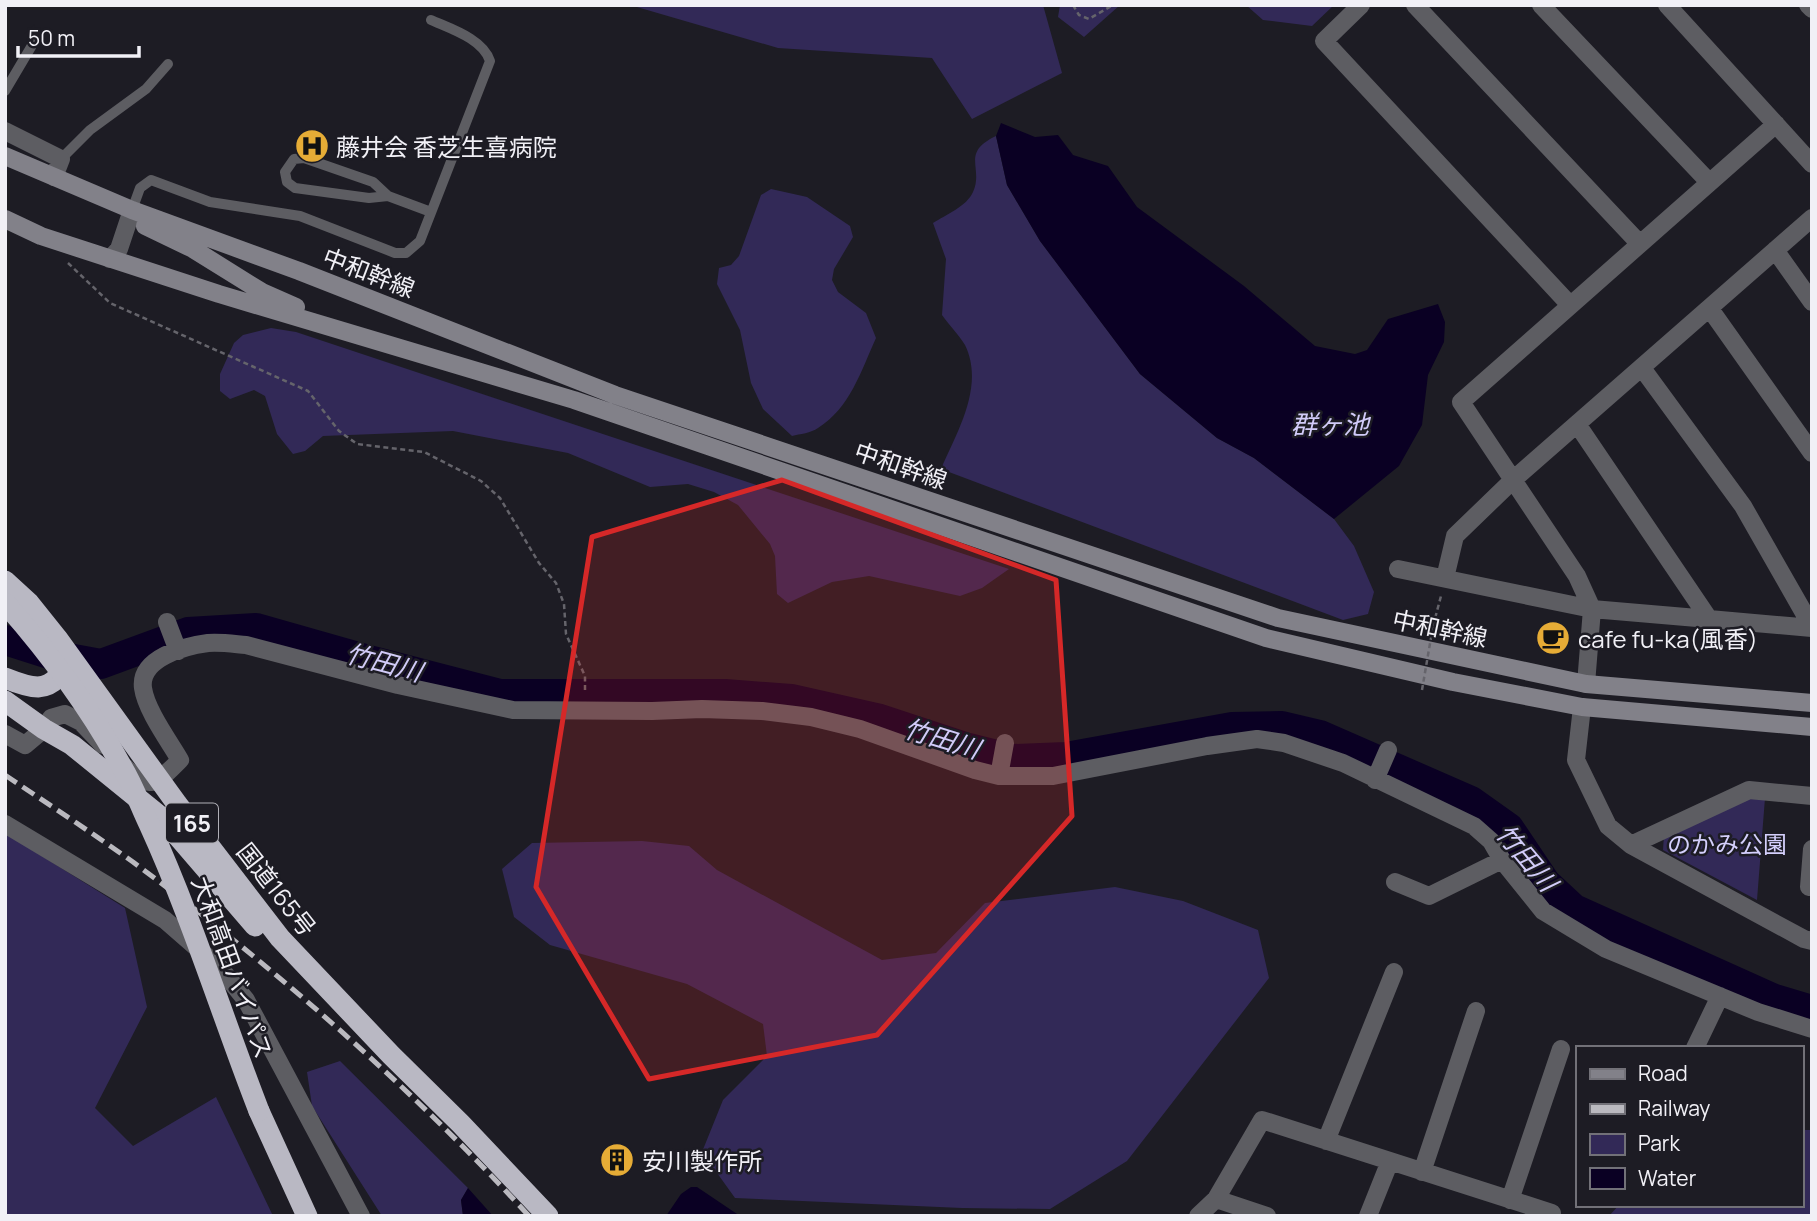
<svg xmlns="http://www.w3.org/2000/svg" width="1817" height="1221" font-family="Manrope,'Noto Sans JP',sans-serif">
  <style>
    .green { fill: #322957 }
    .water { fill: #0a0023 }
    .lines { fill: none; stroke-linecap: round; stroke-linejoin: round }
    .river { stroke: #0a0023; stroke-width: 30 }
    .path { stroke: #65646b; stroke-width: 2.5; stroke-dasharray: 5 3.5; stroke-linecap: butt }
    .lane { stroke: #5d5d62; stroke-width: 10 }
    .street { stroke: #5d5d62; stroke-width: 18 }
    .secondary { stroke: #828189; stroke-width: 18 }
    .highway { stroke: #b9b8c3; stroke-width: 21 }
    .rail { stroke: #bab9bf; stroke-width: 5; stroke-dasharray: 14 7; stroke-linecap: butt }
    .path-bridge { stroke: #65646b; stroke-width: 2.5; stroke-dasharray: 5 3.5; stroke-linecap: butt }
    .highway-bridge { stroke: #b9b8c3; stroke-width: 21 }
    .marked { fill: #d62828; fill-opacity: 0.2; stroke: #d62828; stroke-width: 5; stroke-linejoin: round }
    .labels { text-anchor: middle; dominant-baseline: central; stroke-width: 5; stroke-linejoin: round; paint-order: stroke }
    .shield { fill: #1d1c24; stroke: #b1b0b7; stroke-width: 2 }
    .shield-label { font-size: 23px; font-weight: bold; fill: #f1f0f6 }
    .poi-label { font-size: 24px; fill: #f1f0f6; stroke: #1d1c24; text-anchor: start }
    .street-label { font-size: 24px; fill: #f1f0f6; stroke: #1d1c24 }
    .park-label { font-size: 24px; fill: #d4cffc; stroke: #1d1c24 }
    .water-label { font-size: 26px; font-style: italic; fill: #d1cbf8; stroke: #1d1c24 }
  </style>
  <rect width="100%" height="100%" fill="#1d1c24"/>
  <path class="green" d="M630,5H1043L1062,73L972,119L932,58L778,48Z
    M1060,5H1120L1084,37L1058,17Z
    M1246,5H1334L1312,26L1263,20Z
    M996,136L1007,185L1040,241L1140,374L1217,438L1254,458L1334,519L1354,546L1374,592L1368,614L1343,620L941,469C957,432 985,386 965,345C959,335 949,325 942,315L946,259L933,223C946,215 967,206 973,192C984,168 960,153 996,136Z
    M771,189L807,197L850,226L853,237L834,269L832,280L838,292L866,313L876,338C861,371 850,408 818,428C811,433 800,434 792,436L763,409L751,383L740,330L717,284L719,268L731,265L739,256L761,195Z
    M271,328L296,332L1009,569L982,588L960,596L869,576L832,582L788,603L777,594L775,556L770,544L738,505L714,492L688,484L650,487L568,453L453,431L323,436L305,451L293,454L277,434L265,396L254,390L230,399L220,391V374L234,343L243,335Z
    M1748,795L1765,798L1757,900L1663,850L1664,835Z
    M5,833L125,908L147,1007L95,1108L133,1146L216,1097L273,1216H5Z
    M642,841L689,846L717,870L882,960L936,953L985,903L1115,887L1183,901L1258,930L1269,978L1127,1161L1050,1209L962,1208L735,1198L702,1152L723,1100L767,1056L763,1024L687,984L550,945L514,917L502,869L532,843Z
    M340,1061L468,1188L461,1200L463,1216H382L312,1106L307,1072Z
    M1801,1130H1812V1216H1609L1619,1205H1801Z"/>
  <path class="water" d="M1001,123L1035,137L1058,135L1073,155L1108,166L1137,207L1244,286L1315,346L1355,354L1367,350L1388,319L1438,304L1445,322L1444,342L1428,375L1422,425L1399,466L1334,519L1254,458L1217,438L1140,374L1040,241L1007,185L996,136Z
    M691,1187H697L740,1216H666L681,1194Z
    M468,1188L493,1216H463L461,1200Z"/>
  <g class="lines">
    <path class="river" d="M5,640L52,655L101,664L188,632L256,628L365,659L500,694H725L791,699L880,719L965,747L1013,759L1066,757L1232,727L1282,726L1320,735L1471,801L1509,828L1546,883L1574,909L1772,998L1812,1010"/>
    <path class="path" d="M1073,5L1079,15L1089,19L1113,5
      M68,263L110,303L308,391L339,431L357,444L424,452L481,481L500,498L539,563L556,583L564,604L566,634L585,676V693
      M1433,626L1441,596"/>
    <path class="lane" d="M5,91L34,42
      M61,159L90,130L146,89L168,64
      M388,196L369,198L295,188L287,182L285,172L294,159L304,158L373,182L388,196L431,212
      M132,210L140,188L151,180L210,202L300,216L395,253H406L420,241L490,61C483,39 451,29 431,20"/>
    <path class="street" d="M1361,5L1324,41L1570,305
      M1415,5L1639,243
      M1541,5L1709,182
      M1667,5L1812,164
      M1808,5L1812,9
      M5,131L61,159L54,177
      M1775,250L1812,302
      M110,259L119,249L132,210
      M1710,309L1812,453
      M1642,368L1743,506L1812,627
      M1577,424L1709,619L1812,628
      M1398,569L1592,609L1709,619
      M1445,578L1455,536L1514,479L1812,218
      M167,622L178,651
      M1586,684L1592,609L1577,576L1461,402L1776,124
      M1582,707L1576,760L1608,826L1631,845L1804,939L1812,941
      M5,734L25,745L44,729L51,718L65,714L81,722L103,745
      M125,767C150,793 158,782 180,760C169,741 146,710 143,688C139,658 185,646 208,643C221,642 234,644 246,645L398,685L513,710L652,711L702,709L762,711L811,717L860,729L975,770L999,776H1053L1207,746L1257,739L1284,743L1343,763L1474,826L1491,841L1502,860L1543,911L1606,949L1758,1012L1812,1029
      M999,776L1005,743
      M1375,780L1388,750
      M5,824L165,920L220,968L246,1000L361,1216
      M1631,845L1749,790L1812,796
      M1812,849L1809,887H1812
      M1395,882L1429,896L1502,860
      M1695,1048L1720,996
      M1326,1141L1394,972
      M1422,1172L1476,1011
      M1216,1199L1267,1216
      M1510,1200L1561,1049
      M1198,1216L1216,1199L1262,1120L1552,1213L1551,1216
      M1368,1216L1390,1161"/>
    <path class="secondary" d="M5,156L132,210L299,271L615,395L1278,618L1586,684L1812,703
      M5,219L41,236L219,294L574,400L1266,638L1453,682L1582,707L1812,727
      M145,226L193,249L262,292L296,307"/>
    <path class="highway" d="M5,581L29,603L57,638L177,804L280,938L391,1055L461,1124L548,1216
      M5,678C15,682 27,687 38,687C53,686 67,672 63,657
      M5,701L44,729L72,745L162,818L255,926
      M259,1111L307,1216"/>
    <path class="rail" d="M5,775C48,804 91,832 133,862C274,967 410,1086 529,1216"/>
    <path class="path-bridge" d="M1422,690L1433,626"/>
    <path class="highway-bridge" d="M5,603C50,654 90,708 122,767C133,785 140,805 149,824C192,918 222,1016 259,1111"/>
  </g>
  <path class="marked" d="M782,480L1056,580L1072,816L877,1035L649,1079L536,887L592,537Z"/>
  <defs>
    <g id="hospital-disc" transform="scale(1.75)"><circle r="9.5" fill="#e6ac36" stroke="#1d1c24"/><path d="M-5-5h3v3.5h4V-5h3V5h-3V1.5h-4V5h-3Z" fill="#111"/></g>
    <g id="cafe-disc" transform="scale(1.75)"><circle r="9.5" fill="#e6ac36" stroke="#1d1c24"/><path d="M-5.5-4.5H6V0H3Q3 3.5 0 3.5H-2.5Q-5.5 3.5-5.5 0ZM3-3.2v2h1.7v-2ZM-6 4.5H4V6H-6Z" fill="#111"/></g>
    <g id="building-disc" transform="scale(1.75)"><circle r="9.5" fill="#e6ac36" stroke="#1d1c24"/><path d="M-4-6H4V6H1V3H-1V6H-4ZM-2.5-4.3h1.7v1.8h-1.7ZM.8-4.3h1.7v1.8H.8ZM-2.5-1h1.7V.8h-1.7ZM.8-1h1.7V.8H.8Z" fill="#111"/></g>
  </defs>
  <g fill-rule="evenodd">
    <use href="#hospital-disc" x="312" y="146"/>
    <use href="#cafe-disc" x="1553" y="638"/>
    <use href="#building-disc" x="617" y="1160"/>
  </g>
  <g class="labels">
    <rect class="shield" x="166" y="803.5" width="52" height="39" rx="5"/>
    <g class="shield-label">
      <text x="192" y="823">165</text>
    </g>
    <g class="poi-label">
      <text x="336" y="146">藤井会 香芝生喜病院</text>
      <text x="1578" y="638">cafe fu-ka(風香)</text>
      <text x="642" y="1160">安川製作所</text>
    </g>
    <g class="street-label">
      <text transform="translate(369 272) rotate(21)">中和幹線</text>
      <text transform="translate(901 465) rotate(19)">中和幹線</text>
      <text transform="translate(1440 628) rotate(12)">中和幹線</text>
      <text transform="translate(277 889) rotate(52)">国道165号</text>
      <text transform="translate(233 967) rotate(70)">大和高田バイパス</text>
    </g>
    <g class="park-label">
      <text x="1727" y="843">のかみ公園</text>
    </g>
    <g class="water-label">
      <text x="1330" y="424">群ヶ池</text>
      <text transform="translate(384 662) rotate(15)">竹田川</text>
      <text transform="translate(942 738) rotate(17)">竹田川</text>
      <text transform="translate(1527 857) rotate(50)">竹田川</text>
    </g>
  </g>
  <rect width="1817" height="1221" fill="none" stroke="#f1f0f6" stroke-width="14"/>
  <rect x="1576" y="1046" width="228" height="161" fill="#1d1c24" stroke="#727178" stroke-width="2"/>
  <rect x="1590" y="1069" width="35" height="10" fill="#828189" stroke="#727178" stroke-width="2"/>
  <text x="1638" y="1081" font-size="21" fill="#f1f0f6">Road</text>
  <rect x="1590" y="1104" width="35" height="10" fill="#bab9bf" stroke="#727178" stroke-width="2"/>
  <text x="1638" y="1116" font-size="21" fill="#f1f0f6">Railway</text>
  <rect x="1590" y="1134" width="35" height="21" fill="#322957" stroke="#727178" stroke-width="2"/>
  <text x="1638" y="1151" font-size="21" fill="#f1f0f6">Park</text>
  <rect x="1590" y="1168" width="35" height="21" fill="#0a0023" stroke="#727178" stroke-width="2"/>
  <text x="1638" y="1186" font-size="21" fill="#f1f0f6">Water</text>
  <path d="M18 46v10h121v-10" fill="none" stroke="#f1f0f6" stroke-width="3.5"/>
  <text x="28" y="46" font-size="21" fill="#f1f0f6" stroke="#1d1c24" stroke-width="5" paint-order="stroke">50 m</text>
</svg>
